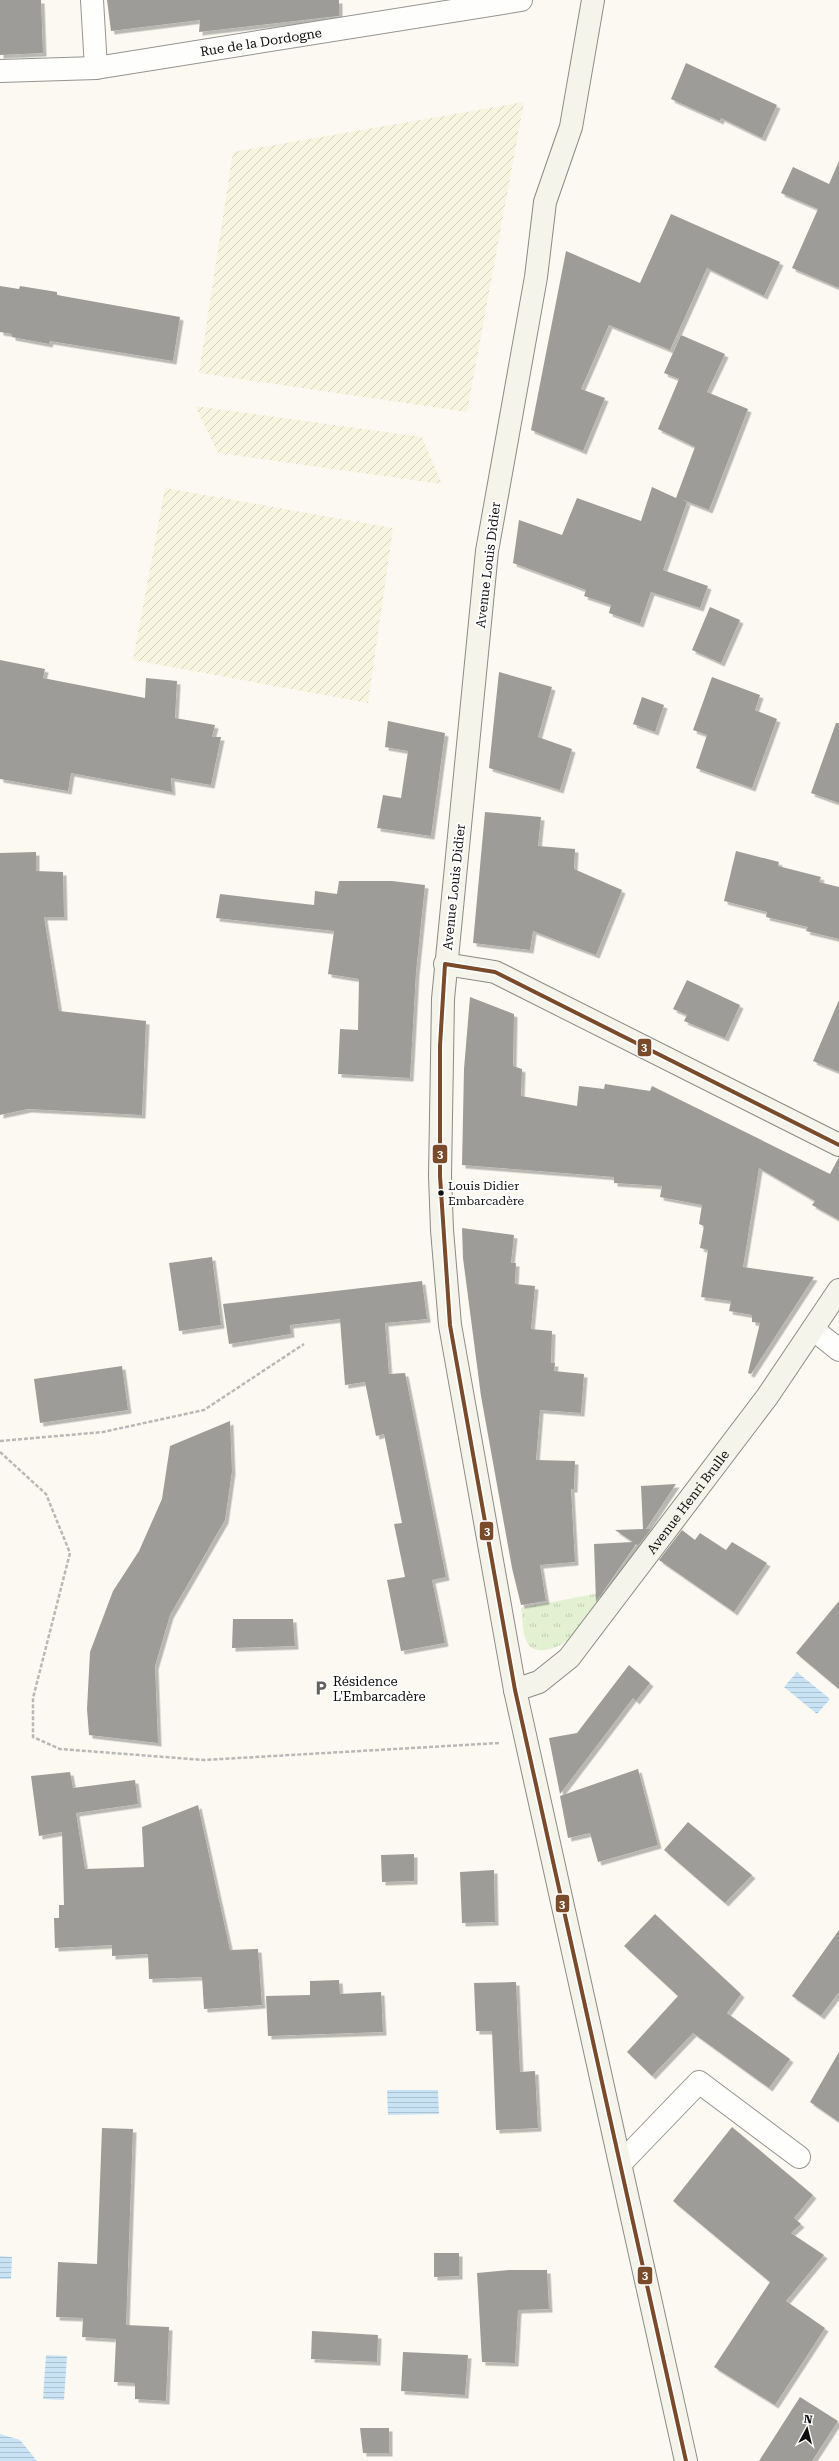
<svg xmlns="http://www.w3.org/2000/svg" width="839" height="2461" font-family="'Roboto Serif',serif">
  <style>
    .farmland { fill: url(#farmland-furrows) }
    .park { fill: url(#park-tufts) }
    .water { fill: url(#water-rules) }
    .building { fill: #9e9c98; filter: url(#shadow) }
    .lines { fill: none; stroke-linecap: round; stroke-linejoin: round }
    .street-casing { stroke: #959491; stroke-width: 24 }
    .secondary-casing { stroke: #8b8a87; stroke-width: 24 }
    .path { stroke: #b8b8b6; stroke-width: 2.5; stroke-dasharray: 4 2; stroke-linecap: butt }
    .street { stroke: #fefefd; stroke-width: 22 }
    .secondary { stroke: #f5f4ea; stroke-width: 22 }
    .bus-1-casing { stroke: #fff; stroke-width: 7 }
    .bus-1 { stroke: #7a4b2a; stroke-width: 4 }
    .bus-dot { fill: #0e0e0e; stroke: #fff; stroke-width: 1.5 }
    .labels { text-anchor: middle; dominant-baseline: central; stroke-width: 4; stroke-linejoin: round; paint-order: stroke }
    .bus-label { font-size: 12px; fill: #0e0e0e; stroke: #fff; text-anchor: start }
    .street-label { font-size: 13px; fill: #0e0e0e; stroke: #fff }
    .poi-label { font-size: 13px; fill: #0e0e0e; stroke: #fff; text-anchor: start }
    .line-badge { stroke: #fff; stroke-width: 1.5 }
    .badge-label { font-size: 11px; text-anchor: middle; font-weight: bold; fill: #fff }
  </style>
  <defs>
    <pattern id="farmland-furrows" width="10" height="10" patternUnits="userSpaceOnUse"><rect width="10" height="10" fill="#f7f5df"/><path d="M-1 1l2-2M0 10L10 0M9 11l2-2" fill="none" stroke="#d3d1be"/></pattern>
    <pattern id="park-tufts" width="24" height="20" patternUnits="userSpaceOnUse"><rect width="24" height="20" fill="#e3f0d2"/><path d="M3 7l-1-3M5 7V3M7 7l1-3M15 17l-1-3M17 17v-4M19 17l1-3" fill="none" stroke="#c2cdb3"/></pattern>
    <pattern id="water-rules" width="6" height="5" patternUnits="userSpaceOnUse"><rect width="6" height="5" fill="#c9e3f4"/><path d="M0 2.5h6" fill="none" stroke="#abc2d0"/></pattern>
    <filter id="shadow"><feDropShadow dx="3.5" dy="3.5" stdDeviation="0" flood-color="#0004"/></filter>
  </defs>
  <rect width="100%" height="100%" fill="#fbf9f2"/>
  <path class="farmland" d="M524,102L467,412L199,373L233,152Z
    M195,406L422,437L442,484L218,453Z
    M165,488L393,528L368,703L133,660Z"/>
  <path class="park" d="M605,1592C590,1615 574,1646 545,1650C539,1651 531,1649 528,1644C522,1634 523,1619 521,1608Z"/>
  <path class="water" d="M797,1672L830,1699L817,1714L784,1687Z
    M387,2090H438L439,2114L388,2115Z
    M0,2256L12,2257L11,2279H0Z
    M46,2355L67,2356L64,2400L43,2399Z
    M0,2434L20,2440L37,2461H0Z"/>
  <path class="building" d="M0,0H41L43,53L0,55Z
    M107,0H339V16L199,32L200,20L111,31Z
    M686,63L777,105L762,138L721,118L720,121L671,99Z
    M839,161V288L792,268L818,209L781,193L793,167L829,184Z
    M671,214L780,262L764,296L707,268L670,350L609,325L581,389L605,398L583,451L531,430L566,251L640,283Z
    M0,286L19,289L20,286L57,292V295L180,317L173,361L50,341L49,344L12,337V334L0,332Z
    M681,335L725,354L707,392L748,409L709,510L681,499L687,502L663,570L708,586L700,608L651,592L640,624L609,613L611,605L584,596L586,590L513,563L519,520L562,535L577,498L641,521L652,487L676,498L695,447L658,429L679,379L664,373Z
    M710,607L740,620L721,663L692,650Z
    M0,660L45,669L43,678L145,698L146,678L177,681L175,718L215,725L212,737H221L211,785L171,778L172,792L71,773L68,791L0,779Z
    M499,672L552,687L538,737L572,749L560,790L489,768Z
    M712,677L760,695L755,710L777,719L752,788L696,768L707,735L693,730Z
    M642,697L664,705L655,732L633,724Z
    M388,721L445,733L431,836L377,828L383,795L401,798L408,751L385,747Z
    M836,723H839V803L811,793Z
    M485,812L541,817L538,846L575,849L574,869L622,890L596,955L533,931L530,950L473,943Z
    M736,851L779,862L778,866L821,877L819,882L839,887V939L806,931L808,927L766,917L767,912L724,901Z
    M36,852V871L63,872L64,917H44L59,1011L146,1021L142,1115L28,1109L0,1115V853Z
    M339,881H392L425,885L416,972L410,1078L338,1074L340,1029L358,1030L359,979L328,974L334,931L216,918L220,894L314,905L315,891L337,894Z
    M687,980L740,1005L725,1038L684,1021L687,1015L673,1009Z
    M470,997L514,1014L513,1066L522,1069L521,1096L577,1106L579,1086L604,1089L605,1084L650,1091L652,1086L830,1174L839,1157V1220L812,1205L815,1201L759,1168L743,1267L814,1277L751,1374L748,1373L760,1323L752,1322V1315L729,1311L731,1301L701,1297L708,1250L700,1248L704,1226L699,1224L702,1205L660,1197L662,1186L614,1183V1177L462,1165L464,1069Z
    M839,1000V1072L813,1061Z
    M462,1228L514,1235L511,1263H516L515,1284L535,1286L531,1329L552,1331L551,1363H555L554,1371L584,1374L581,1413L540,1410L536,1460L575,1461L574,1489H571L575,1562L540,1565L546,1601L521,1605L512,1568L481,1396L463,1258Z
    M212,1257L221,1325L179,1331L169,1263Z
    M422,1281L427,1319L385,1323L389,1374L405,1373L446,1577L432,1580L445,1643L401,1651L387,1580L405,1577L394,1524L402,1523L384,1434L376,1436L365,1382L345,1385L340,1319L290,1325L291,1334L229,1344L223,1304Z
    M122,1366L128,1410L40,1423L34,1379Z
    M230,1421L232,1471L225,1520L170,1615L155,1666L158,1743L89,1735L87,1709L90,1652L113,1591L139,1551L162,1499L170,1446Z
    M676,1484L646,1529H651L638,1546L636,1544L596,1602L594,1544L633,1542L615,1530L643,1529L641,1486Z
    M682,1530L695,1540L700,1533L726,1550L732,1542L767,1563L734,1612L659,1560Z
    M839,1601V1689L796,1653Z
    M233,1619H293L295,1646L232,1648Z
    M629,1665L650,1683L636,1701L633,1698L560,1794L549,1738L577,1733Z
    M638,1769L658,1845L598,1862L590,1833L568,1838L560,1796Z
    M70,1772L73,1788L135,1780L138,1804L76,1813L85,1869L144,1867L142,1827L198,1805L230,1950L258,1949L262,2005L204,2009L202,1977L149,1979L148,1954L112,1956V1945L55,1948L54,1918H59V1905H64L62,1832L39,1836L31,1776Z
    M688,1822L752,1875L725,1903L664,1850Z
    M414,1854V1881L382,1882L381,1855Z
    M494,1870L495,1922L462,1923L460,1872Z
    M655,1914L741,1994L727,2013L790,2059L769,2088L693,2033L652,2076L627,2052L678,1996L624,1946Z
    M839,1930V1992L821,2016L792,1996Z
    M339,1980L340,1994L381,1992L383,2032L268,2036L266,1996L310,1995V1981Z
    M516,1982L520,2072L535,2071L538,2128L496,2130L492,2031H476L474,1983Z
    M839,2052V2122L810,2102Z
    M732,2127L813,2195L794,2218L801,2224L791,2233L824,2255L786,2301L825,2328L775,2405L714,2367L770,2282L673,2201Z
    M102,2128L133,2129L126,2325L169,2327L166,2401L135,2399V2383L114,2382L116,2339L82,2337L83,2318L56,2317L58,2262L97,2264Z
    M434,2253H459V2276L434,2277Z
    M509,2270H547L549,2309L518,2310L515,2363L482,2362L477,2273Z
    M312,2331L378,2335L377,2362L311,2359Z
    M403,2352L468,2355L465,2395L401,2391Z
    M800,2397L838,2421L812,2461H759Z
    M360,2428H389V2453H363Z"/>
  <g class="lines">
    <g class="street-casing">
      <g id="street">
        <path d="M92,0L96,68"/>
        <path id="s1" d="M0,71L96,68L521,0"/>
        <path d="M814,1330L839,1350"/>
        <path d="M621,2163L699,2082L799,2157"/>
      </g>
    </g>
    <g class="secondary-casing">
      <g id="secondary">
        <path d="M593,0L571,127L545,202L536,277L487,551L443,999L440,1176L442,1230L450,1325L515,1690L686,2461"/>
        <path d="M445,964L495,972L839,1145"/>
        <path id="s2" d="M515,1690L539,1682L569,1658L767,1397L839,1290"/>
      </g>
    </g>
    <path class="path" d="M0,1441L103,1432L204,1410L304,1344
      M0,1452L46,1494L70,1553L33,1698V1737L60,1749L204,1760L499,1743"/>
    <use href="#street" class="street"/>
    <use href="#secondary" class="secondary"/>
    <g class="bus-1-casing">
      <path id="bus-1" d="M445,964L440,1046V1176L450,1325L515,1690L686,2461
        M445,964L495,972L839,1145"/>
    </g>
    <use href="#bus-1" class="bus-1"/>
  </g>
  <defs>
    <g id="parking-bare" transform="scale(1.2)"><path d="M-3.5-5.5H1a3.5 3.5 0 0 1 0 7H-1V5.5H-3.5ZM-1-3.4V-.6H.8a1.4 1.4 0 0 0 0-2.8Z" fill="#61605e" stroke="#fff" stroke-width="2.5" paint-order="stroke"/></g>
  </defs>
  <g fill-rule="evenodd">
    <use href="#parking-bare" x="321" y="1688"/>
  </g>
  <circle class="bus-dot" cx="441" cy="1193" r="3.5"/>
  <g class="labels">
    <g class="bus-label">
      <text x="448" y="1186">Louis Didier<tspan x="448" dy="15">Embarcadère</tspan></text>
    </g>
    <g class="street-label">
      <text stroke="none"><textPath href="#s1" startOffset="263">Rue de la Dordogne</textPath></text>
      <text transform="translate(488 565) rotate(-83)">Avenue Louis Didier</text>
      <text transform="translate(454 887) rotate(-84)">Avenue Louis Didier</text>
      <text stroke="none"><textPath href="#s2" startOffset="260">Avenue Henri Brulle</textPath></text>
    </g>
    <g class="poi-label">
      <text x="333" y="1681">Résidence<tspan x="333" dy="15">L'Embarcadère</tspan></text>
    </g>
  </g>
  <g class="line-badge">
    <rect x="637" y="1038" width="15" height="19" rx="4" fill="#7a4b2a"/>
    <rect x="432" y="1144" width="16" height="20" rx="4" fill="#7a4b2a"/>
    <rect x="479" y="1521" width="15" height="20" rx="4" fill="#7a4b2a"/>
    <rect x="555" y="1894" width="15" height="19" rx="4" fill="#7a4b2a"/>
    <rect x="637" y="2266" width="16" height="19" rx="4" fill="#7a4b2a"/>
  </g>
  <g class="badge-label">
    <text x="644" y="1051">3</text>
    <text x="440" y="1158">3</text>
    <text x="487" y="1535">3</text>
    <text x="562" y="1908">3</text>
    <text x="645" y="2279">3</text>
  </g>
  <g transform="translate(807 2429) rotate(7)" stroke="#ffffff" stroke-width="3" paint-order="stroke">
  <path d="M0-3L7 15L0 10L-7 15Z" fill="#0e0e0e"/>
  <text y="-6" font-size="11" font-weight="bold" text-anchor="middle" fill="#0e0e0e">N</text>
  </g>
</svg>
